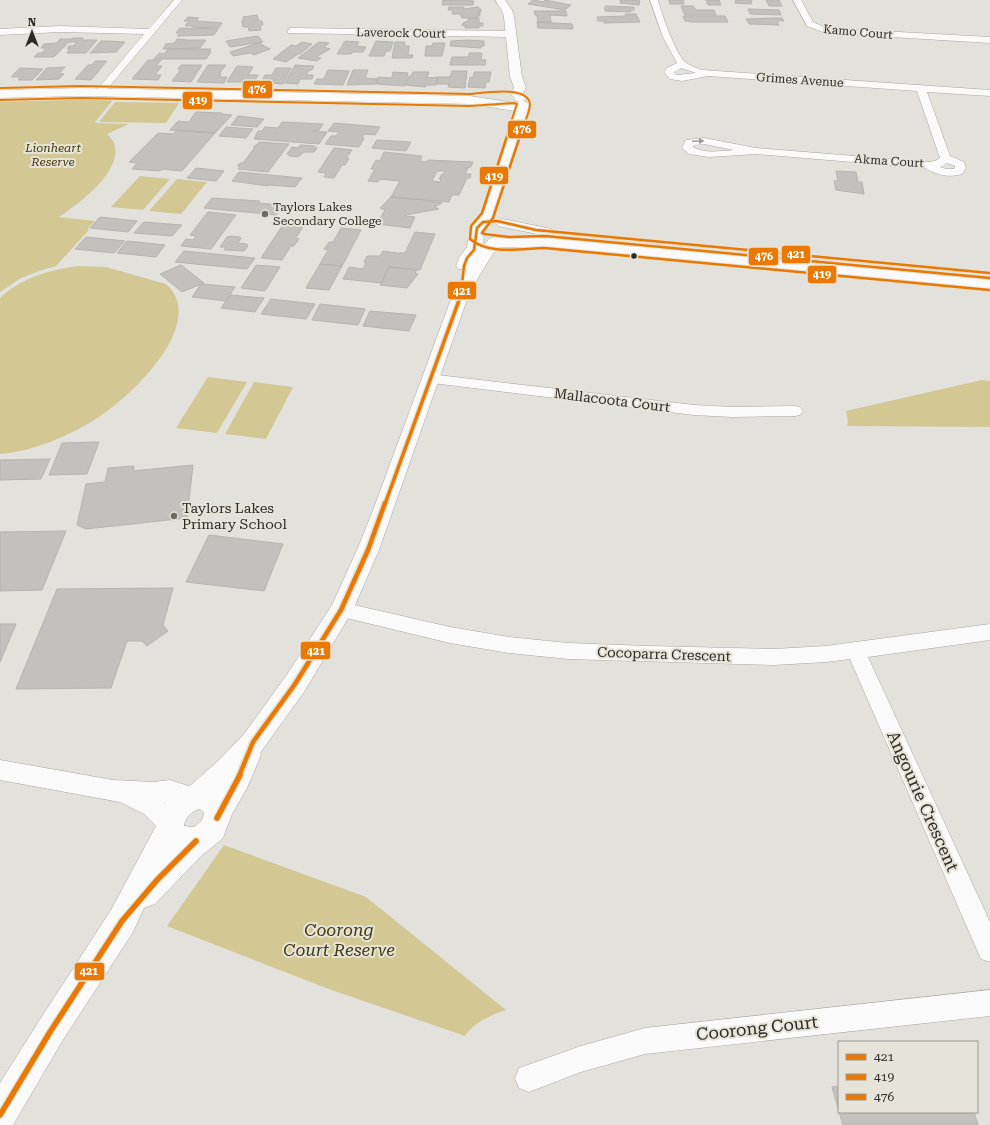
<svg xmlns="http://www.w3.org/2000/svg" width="990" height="1125" font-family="'Roboto Serif',serif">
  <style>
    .green { fill: #d3c893 }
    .building { fill: #c2c1bd; stroke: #b5b4b0; fill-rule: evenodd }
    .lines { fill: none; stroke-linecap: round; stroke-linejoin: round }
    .minor-casing { stroke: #a8a7a3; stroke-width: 1 }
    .tertiary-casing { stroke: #a8a7a3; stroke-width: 1 }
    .minor { fill: #fbfafa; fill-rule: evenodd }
    .tertiary { fill: #fbfafa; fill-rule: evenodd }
    .bus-1-far3-casing { stroke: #e6e3d8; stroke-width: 4.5 }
    .bus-1-far2-casing { stroke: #e6e3d8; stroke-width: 6 }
    .bus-1-far1-casing { stroke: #e6e3d8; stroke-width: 8 }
    .bus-1-casing { stroke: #e6e3d8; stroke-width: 8 }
    .bus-2-far1-casing { stroke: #e6e3d8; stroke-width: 3.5 }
    .bus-2-casing { stroke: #e6e3d8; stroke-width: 4.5 }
    .bus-3-far1-casing { stroke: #e6e3d8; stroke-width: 3.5 }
    .bus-3-casing { stroke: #e6e3d8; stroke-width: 4.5 }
    .bus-1-far3 { stroke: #ea7904; stroke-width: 2.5 }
    .bus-1-far2 { stroke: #ea7904; stroke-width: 3.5 }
    .bus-1-far1 { stroke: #ea7904; stroke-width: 4.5 }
    .bus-1 { stroke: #ea7904; stroke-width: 5.5 }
    .bus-2-far1 { stroke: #ea7904; stroke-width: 2 }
    .bus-2 { stroke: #ea7904; stroke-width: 2.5 }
    .bus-3-far1 { stroke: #ea7904; stroke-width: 2 }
    .bus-3 { stroke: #ea7904; stroke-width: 2.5 }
    .oneway { fill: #9e9d9b }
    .poi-dot { fill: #6c6b66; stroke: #e6e3d8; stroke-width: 1.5 }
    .bus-dot { fill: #2c2b27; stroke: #e6e3d8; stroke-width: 1.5 }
    .labels { text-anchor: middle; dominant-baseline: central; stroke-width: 4; stroke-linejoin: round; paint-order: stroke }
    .far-street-label { font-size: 12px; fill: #2c2b27; stroke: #e6e3d8 }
    .far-park-label { font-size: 12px; font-style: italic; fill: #42390b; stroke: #e6e3d8 }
    .far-poi-label { font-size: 12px; fill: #2c2b27; stroke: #e6e3d8; text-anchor: start }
    .street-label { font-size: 14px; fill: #2c2b27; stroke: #e6e3d8 }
    .poi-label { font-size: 14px; fill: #2c2b27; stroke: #e6e3d8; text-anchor: start }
    .near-street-label { font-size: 17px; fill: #2c2b27; stroke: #e6e3d8 }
    .near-park-label { font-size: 17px; font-style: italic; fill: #42390b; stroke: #e6e3d8 }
    .line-badge { stroke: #e6e3d8; stroke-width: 1.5 }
    .badge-label { font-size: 11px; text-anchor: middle; font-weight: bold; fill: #fff }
  </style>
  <rect width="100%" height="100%" fill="#e2e1dc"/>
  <path class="green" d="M46,100H113L95,122L98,123L129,124L107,134C110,137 113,140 114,143C124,171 78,204 59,217L95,221L88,228L89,230L56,266L39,271L21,278L0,292V101Z
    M115,102L179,103L166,123L99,122Z
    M140,176L170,179L143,210L111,207Z
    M177,179L207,182L181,214L149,211Z
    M78,266L106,267L166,284C210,323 128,400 94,420C67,437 33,451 0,454V298C21,278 49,270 78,266Z
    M208,377L247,382L217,433L176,428Z
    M982,380L990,381V427L847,426L848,421L846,411Z
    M254,382L293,387L266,439L225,434Z
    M224,845L366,897L506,1010C491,1015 474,1022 465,1036L326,988L167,926Z"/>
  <path class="building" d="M443,0H471V1H474L473,5H442Z
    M533,0L543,2L545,0L571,5L565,10L528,4Z
    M619,0H635L640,1L639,5L620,3L621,0Z
    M669,0H683L684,4H670Z
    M706,0H719L721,5H708Z
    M736,0H752L751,4L735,3Z
    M766,0H779L782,6H769Z
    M605,6L634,7V10H631V12L605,11Z
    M681,6H693L696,10H714L716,15H685Z
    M449,7H464L463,9L479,7L478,9H481V12L478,13H480V16H477V18H462L460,14H452L453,10H448Z
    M748,9L779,10L781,15L750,14Z
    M534,11H566L567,16L550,15L551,22H538L537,15H535Z
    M625,14H636L640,22L604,23V21H598L597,17L626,16Z
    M257,15L259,21H262L263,25H260L261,30L249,31L248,27H243L242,21L244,20L243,17Z
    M683,16H725L728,22H692L685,21Z
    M188,17L199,18L196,21L222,23L219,28L192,27L193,26H185L189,21H184Z
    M469,18H479V23H483V26H479V28H465V26L462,25L463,23L468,21Z
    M775,18H782L784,21H777L779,25L749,24L746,19Z
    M537,22L572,24L573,29L538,28Z
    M180,28L218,29L214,35L177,36L180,33H176Z
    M258,36L263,42L230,47L226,41Z
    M73,38H83L82,40H97L86,53H67L70,49H67L69,46H73L77,42H69Z
    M60,39H72L54,57H34L38,53H42L46,48H41L44,44L57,43Z
    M177,39L187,40H206L200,48L163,49L166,44L175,43Z
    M467,40L484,41V46H481V48L450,46L451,41Z
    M101,41H109L125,42L116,52L90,53Z
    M345,41L359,42L356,46L366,47L363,52H353L351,54H337Z
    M376,41L393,42L390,51H386L384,56H369Z
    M302,42L312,44L300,54H298L286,62L273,59L291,45L296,46Z
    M319,42L329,43L324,47L330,49L316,57L321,58L317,61L298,58Z
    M395,42H405L404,46H409L408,55H413L412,58H392Z
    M259,43L270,49L254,55L250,53L233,56L230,52Z
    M433,43H445L442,56H425L426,46H432Z
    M168,49H211L209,52H211L206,59H154L159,53L164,54Z
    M469,53H482L481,60H486L485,65H450L452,57H469Z
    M148,60H161L156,66H162L155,75H161L158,80L132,79Z
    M95,61H107L91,80L75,79L88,65H92Z
    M181,65H202L191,82L172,81L181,69H178Z
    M208,65H226L219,74H221L219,77H227L224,83L197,82Z
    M295,65L314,66L312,70H309L306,75H313L312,79H300L298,84L285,83Z
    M237,66L253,67L248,75H258L254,82H227Z
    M65,67L59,74H64L59,79L36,80L47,68Z
    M20,68L43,69L32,80H18L21,77H11Z
    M276,68H291L283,84L270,83L271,81H262L265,75H272Z
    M328,70L349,71L343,85L314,84L317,79H324Z
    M353,70H368L365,78L377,79L376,84L347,85Z
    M452,71H467L465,88L448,87L449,84H437L438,77H450Z
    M393,72L408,73L405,86L376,84L378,77L392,78Z
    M413,72H429L427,78L438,77L436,85H426L425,87L406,85L409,76H411Z
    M474,72H491L489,82H486L485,88L468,87L470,77L473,78Z
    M196,112L222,113L221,114L232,115L215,133L170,130L178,121L189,122Z
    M238,116L264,119L257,127L231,125Z
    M282,122L323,124L319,130L313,131L327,132L319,144L254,139L258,131H262L265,127L278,128Z
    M334,123L380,127L375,135L364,134L362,138H364L359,147L325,144L331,136H336L339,132L328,131Z
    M226,127L253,129L246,138L219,136Z
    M177,130L215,133L182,171L162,169L160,171L132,169L137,163L129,162L158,133L173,134Z
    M377,140L411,142L406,151L372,148Z
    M260,142L289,144L268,172L238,169L240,166H237L240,163H243L255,147H253Z
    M300,145L314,146L317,148L314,152H304L298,157L289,156L287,154L292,147L298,148Z
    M334,148L352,150L346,158H349L345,165H342L334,178L324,177L326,173L318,172Z
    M384,152L422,156L420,161L427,162L428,160L473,162L471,167L464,168H468L465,174H471L470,178H467L459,195H452L449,202L391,197L400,181L380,179L378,182L368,181L375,169H371L376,160L380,161ZM437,171H445L444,174H442L439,179H441L440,182L432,181Z
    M196,168L224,171L216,181L187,178Z
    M836,171L856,172L858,182H862L864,194L836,190L834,181H838Z
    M239,172L302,178L295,187L269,185L268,186L232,181Z
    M391,197L423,200L442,203L434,207L439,209L405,215V216L415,217L410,228L377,224L385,210L380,208Z
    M212,198L260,201L258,203L283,205L276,215L204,208Z
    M208,212L236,215L211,249L181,246L186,239L193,240L196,236L190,235Z
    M100,217L137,221L128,232L90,228Z
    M144,222L182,225L172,236L134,233Z
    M284,223L304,225L296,238L299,239L294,246H291L282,260L261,258Z
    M341,228L361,230L342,266L320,264L328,250L324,249L329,242H333Z
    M415,232L435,234L420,270L389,267L382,283L343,279L349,267L363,269L366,263L364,262L367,256H380L383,251L397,253L398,254V253H405Z
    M230,236L240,237V238H241L238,243L247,244V245L248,246L244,251L224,250L226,247H220L227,237Z
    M86,237L125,241L114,253L75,249Z
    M127,241L165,245L156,257L117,253Z
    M184,251L255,258L247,269L175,262Z
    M320,264L342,266L329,290L306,288Z
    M181,265L204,283L182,292L160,274Z
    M256,265L280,267L265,291L241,288Z
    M389,267L417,270L415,273L418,274L407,288L380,285Z
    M201,284L235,287L226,301L192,297Z
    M230,295L264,298L255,312L221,308Z
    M271,299L315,304L306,319L261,314Z
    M320,304L365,309L358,325L312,320Z
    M370,311L416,315L409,331L363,326Z
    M99,442L87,474L49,475L62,443Z
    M50,459L41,479L0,480V460Z
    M193,465L187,518L86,529L77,525L86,484L105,482L108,468L134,466L133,471Z
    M66,531L42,590L0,591V532Z
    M209,535L283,544L264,591L186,582Z
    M173,588L163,625L168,631L147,646L142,641H127L111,688L16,689L57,589Z
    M0,624H16L0,662Z
    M839,1086V1111L832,1087Z
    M839,1112H974L978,1125H843Z"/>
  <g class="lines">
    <g class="minor-casing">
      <path id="minor" d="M174,0H182L103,94H97L95,92L97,90L144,34L60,32L0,35V29L60,26L149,29Z
        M650,0H658C661,13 676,54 685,62C690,66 697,68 702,70L990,90V96L927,92L950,156L964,162L966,168L962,174C948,178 937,175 925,168L756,154L709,157L689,154L682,148L686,140L704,138L756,148L928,162L935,161L940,158L917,91L708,76L682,81L670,79L664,72L667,68L677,63L663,37ZM681,68L696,73L676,75L674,72ZM704,144L734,150C721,151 704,154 693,147L694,145ZM947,163L955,166L954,169H946L940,167Z
        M793,0H801L813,22L826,28L990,37V43L825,33L807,26Z
        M291,28L511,31L515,34L511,37L288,33L287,31Z
        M429,374L694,405L732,407L795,406L800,407L803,411L800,415L795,416L732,417L694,415L424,382L422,379L424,376Z
        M341,602L450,627L509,637L568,643L648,646L774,649L826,646L990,624V640L868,657L990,922V962L981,959L850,659L826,662L774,665L568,659L509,653L450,643L334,615L332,610L334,605Z
        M0,760L113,780L153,782L170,780L201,790L204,798L201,806C188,811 177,801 164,802L177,815L180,823L177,831L169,834L161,831L144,814L120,802L0,780Z
        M990,990V1016L645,1054L581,1072L529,1092L519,1088L515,1078L519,1068L581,1046L645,1028Z"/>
    </g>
    <g class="tertiary-casing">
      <path id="tertiary" d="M495,0H505L512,10L514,17L522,77L526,87L523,94L526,98L524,101L529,104L513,161L494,216L484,229L483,246L489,239L494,237H544L990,279V289L544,247H498L492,255L470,291L379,550L353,610L304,692L260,753L261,755L247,788L232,814L223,838L200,857L155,904L144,908L133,932L61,1043L13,1125H0V1083L39,1021L111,910L156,826L163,805L170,795L180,789L191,785L220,759L244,734L286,676L332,605L357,550L372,513L454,291L467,270L459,269L456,266L459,258L467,247L470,228L480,215L499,161L515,111L470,104L80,96L0,98V90L80,88L470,96L515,103L519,101H516L511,94L514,87L510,77L504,17L502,10ZM200,809L204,813C204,820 199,823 194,827L184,826C185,818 191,811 200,809Z
        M503,219L552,229L554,232L552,235L547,236L498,226L496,223L498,220Z"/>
    </g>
    <use href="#minor" class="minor"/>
    <use href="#tertiary" class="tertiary"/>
    <g class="bus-1-far3-casing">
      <path id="bus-1-far3" d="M461,293L464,266L467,258L474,250L477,228L483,222L497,221L536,230L990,273"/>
    </g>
    <g class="bus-1-far2-casing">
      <path id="bus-1-far2" d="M385,504L462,292"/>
    </g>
    <g class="bus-1-far1-casing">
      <path id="bus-1-far1" d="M239,776L253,742L295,684L341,610L368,550L385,503"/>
    </g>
    <g class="bus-1-casing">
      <path id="bus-1" d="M217,818L240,775
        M0,1115L50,1032L122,921L157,880L196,841"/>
    </g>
    <g class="bus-2-far1-casing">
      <path id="bus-2-far1" d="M0,100L80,98L470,106L514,103L517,104L509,128"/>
    </g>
    <g class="bus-2-casing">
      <path id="bus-2" d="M510,127L482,213L471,226L470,239C489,255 520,249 544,248L989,290"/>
    </g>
    <g class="bus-3-far1-casing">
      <path id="bus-3-far1" d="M0,88L80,86L470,94C483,93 528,85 530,104C530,111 525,122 522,128"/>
    </g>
    <g class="bus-3-casing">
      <path id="bus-3" d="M523,127L493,218L482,233L484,234L509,237L545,236L990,278"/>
    </g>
    <use href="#bus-1-far3" class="bus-1-far3"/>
    <use href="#bus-1-far2" class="bus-1-far2"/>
    <use href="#bus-1-far1" class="bus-1-far1"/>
    <use href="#bus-1" class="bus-1"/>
    <use href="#bus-2-far1" class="bus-2-far1"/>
    <use href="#bus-2" class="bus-2"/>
    <use href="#bus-3-far1" class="bus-3-far1"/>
    <use href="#bus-3" class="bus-3"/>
  </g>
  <defs><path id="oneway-solid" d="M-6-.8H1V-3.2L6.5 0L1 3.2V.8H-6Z"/></defs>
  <use class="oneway" href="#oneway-solid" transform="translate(698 141) rotate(-2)"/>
  <g class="poi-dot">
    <circle cx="265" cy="214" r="4"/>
    <circle cx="174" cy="516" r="4"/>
  </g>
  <circle class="bus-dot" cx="634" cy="256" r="3.5"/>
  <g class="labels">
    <g class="far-street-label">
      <text transform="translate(858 32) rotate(5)">Kamo Court</text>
      <text transform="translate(401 33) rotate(1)">Laverock Court</text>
      <text transform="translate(800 80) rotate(4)">Grimes Avenue</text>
      <text transform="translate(889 161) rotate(4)">Akma Court</text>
    </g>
    <g class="far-park-label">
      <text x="53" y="148">Lionheart<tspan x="53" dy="14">Reserve</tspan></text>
    </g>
    <g class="far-poi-label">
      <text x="273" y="207">Taylors Lakes<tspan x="273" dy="14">Secondary College</tspan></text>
    </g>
    <g class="street-label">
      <text transform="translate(612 400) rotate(7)">Mallacoota Court</text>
      <text transform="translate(664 654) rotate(2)">Cocoparra Crescent</text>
    </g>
    <g class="poi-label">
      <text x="182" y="508">Taylors Lakes<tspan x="182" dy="16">Primary School</tspan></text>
    </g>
    <g class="near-street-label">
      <text transform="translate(923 801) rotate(66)">Angourie Crescent</text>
      <text transform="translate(757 1028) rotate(-6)">Coorong Court</text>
    </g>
    <g class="near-park-label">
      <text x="339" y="930">Coorong<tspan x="339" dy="20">Court Reserve</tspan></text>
    </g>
  </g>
  <g class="line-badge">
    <rect x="242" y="80" width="31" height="19" rx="4" fill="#ea7904"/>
    <rect x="182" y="91" width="31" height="19" rx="4" fill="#ea7904"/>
    <rect x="507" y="120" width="30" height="19" rx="4" fill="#ea7904"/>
    <rect x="479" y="166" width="30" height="19" rx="4" fill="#ea7904"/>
    <rect x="781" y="245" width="30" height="19" rx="4" fill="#ea7904"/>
    <rect x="748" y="247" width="31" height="19" rx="4" fill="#ea7904"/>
    <rect x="807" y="265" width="30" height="19" rx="4" fill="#ea7904"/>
    <rect x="447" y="281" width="30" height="19" rx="4" fill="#ea7904"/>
    <rect x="300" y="641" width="31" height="19" rx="4" fill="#ea7904"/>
    <rect x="74" y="962" width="31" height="19" rx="4" fill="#ea7904"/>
  </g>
  <g class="badge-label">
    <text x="257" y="93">476</text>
    <text x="198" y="104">419</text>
    <text x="522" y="133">476</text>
    <text x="494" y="180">419</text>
    <text x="796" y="258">421</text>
    <text x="764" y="260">476</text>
    <text x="822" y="278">419</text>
    <text x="462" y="295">421</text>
    <text x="316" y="655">421</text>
    <text x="89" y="975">421</text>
  </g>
  <rect x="838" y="1041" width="140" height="72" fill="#e6e3d8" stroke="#9c9991"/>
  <rect x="846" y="1054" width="20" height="6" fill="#ea7904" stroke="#9c9991"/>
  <text x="874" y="1061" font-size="12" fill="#2c2b27">421</text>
  <rect x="846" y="1074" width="20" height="6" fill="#ea7904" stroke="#9c9991"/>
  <text x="874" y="1081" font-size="12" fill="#2c2b27">419</text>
  <rect x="846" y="1094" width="20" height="6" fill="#ea7904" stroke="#9c9991"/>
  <text x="874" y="1101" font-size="12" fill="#2c2b27">476</text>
  <g transform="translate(32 32)" stroke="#e6e3d8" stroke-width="3" paint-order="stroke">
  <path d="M0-3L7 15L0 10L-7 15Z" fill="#2c2b27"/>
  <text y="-6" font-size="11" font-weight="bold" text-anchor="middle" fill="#2c2b27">N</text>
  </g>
</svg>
